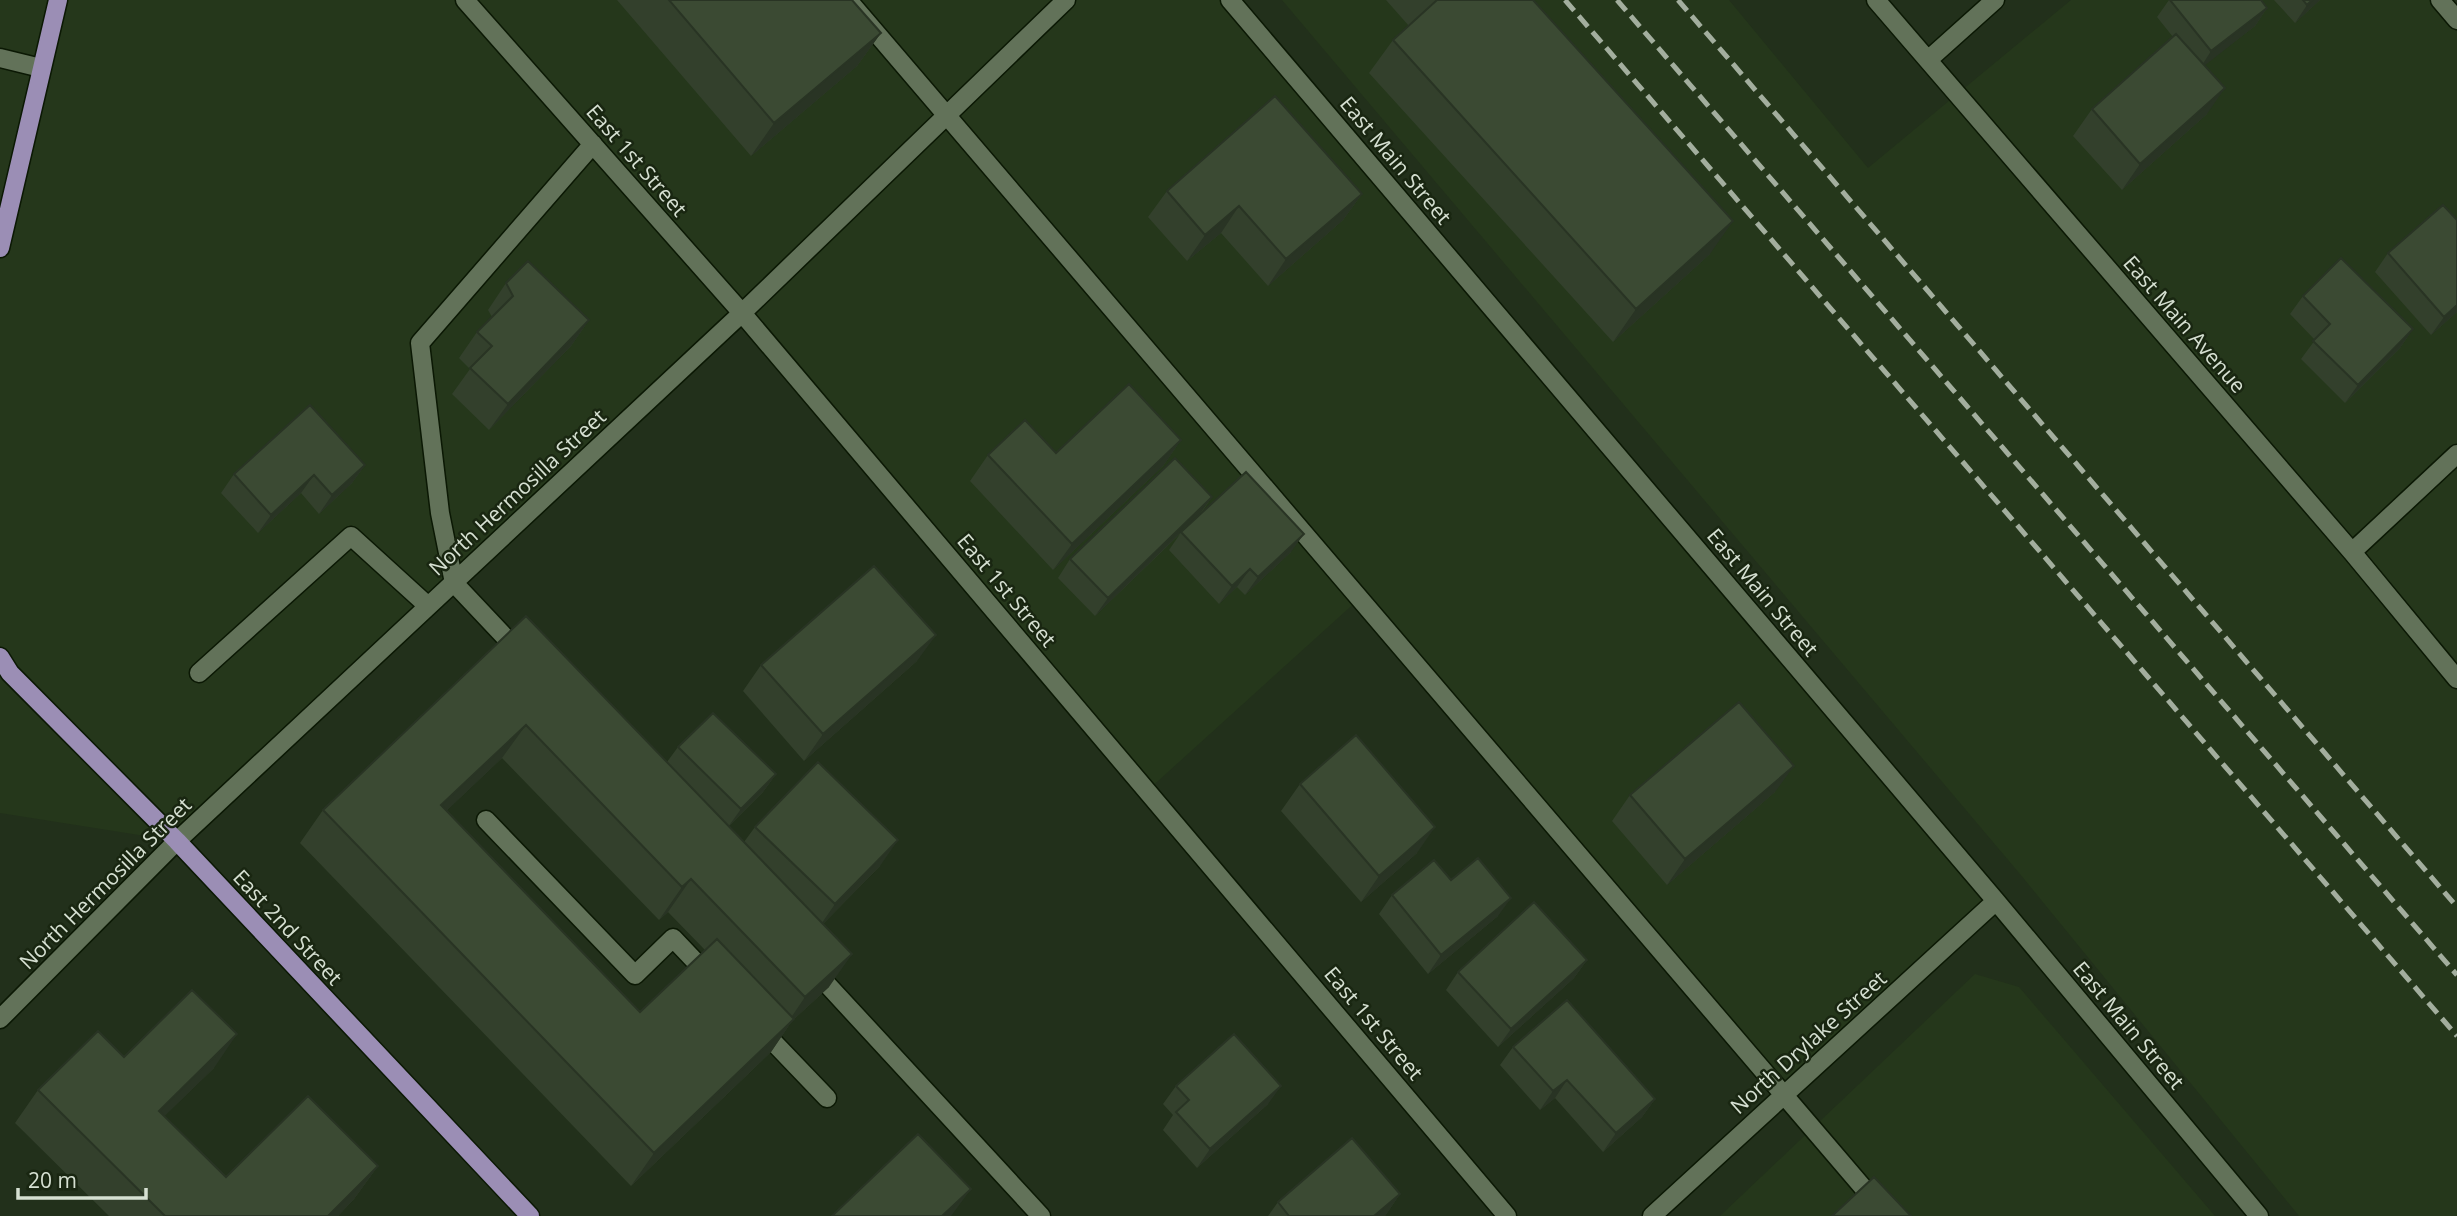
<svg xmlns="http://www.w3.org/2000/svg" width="2457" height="1216" font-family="'Open Sans',sans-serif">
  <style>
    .built { fill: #25371b }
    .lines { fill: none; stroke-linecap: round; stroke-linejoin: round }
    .minor-casing { stroke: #0b1804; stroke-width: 21 }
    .major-casing { stroke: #0b1804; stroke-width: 21 }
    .minor { stroke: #627259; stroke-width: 18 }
    .major { stroke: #9b8eb5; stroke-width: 18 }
    .rail { stroke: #a3ae9e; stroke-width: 5; stroke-dasharray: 14 7; stroke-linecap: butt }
    .wall { fill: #33402c; fill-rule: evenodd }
    .shaded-wall { fill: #293424 }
    .building { fill: #3b4a33; stroke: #293424; stroke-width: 2 }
    .labels { text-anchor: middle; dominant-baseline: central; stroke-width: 5; stroke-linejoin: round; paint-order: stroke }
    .street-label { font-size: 21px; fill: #d6e0d2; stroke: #192611 }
  </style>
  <rect width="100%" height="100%" fill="#22301b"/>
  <path class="built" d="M0,0H1230L1996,901L1784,1096L1359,599L1147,791L742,313L177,841L0,813Z
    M1282,0H1729L1868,168L2071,0H2440L2457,20V1216H2299L2020,874Z
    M1975,974L2019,987L2215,1216H1720Z"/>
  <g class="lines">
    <g class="minor-casing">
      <path id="minor" d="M465,0L742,313L1507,1216
        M848,0L1878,1205
        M1230,0L1996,901L2259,1216
        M1876,0L2352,552L2457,679
        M2440,0L2457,20
        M0,58L41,68
        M1928,60L1995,0
        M2352,552L2457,454
        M520,653L454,583L440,513L420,343L593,144
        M199,673L351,536L428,606
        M486,820L635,975L673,938L710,977
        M813,969L1041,1216
        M0,1019L177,841L742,313L1066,0
        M759,1027L827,1098
        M1652,1216L1996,901"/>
    </g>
    <g class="major-casing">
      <path id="major" d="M0,248L58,0
        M0,657L10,673L177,841L530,1216"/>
    </g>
    <use href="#minor" class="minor"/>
    <use href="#major" class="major"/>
    <path class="rail" d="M1565,0L2457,1036
      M1617,0L2457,975
      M1678,0L2457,907"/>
  </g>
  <path class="wall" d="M617,0H852L881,33L857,66L751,156Z
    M1386,0H1533L1710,254L1613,342L1369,73L1393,40L1409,26Z
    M2169,0H2261L2267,8L2255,26L2204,65L2207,114L2122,190L2073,136L2092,109L2173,37L2157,17Z
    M2274,0H2320L2295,23Z
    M1167,191L1362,194L1343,220L1268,286L1221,233L1187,261L1148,217Z
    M2388,253L2457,312L2431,335L2375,272Z
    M506,283L589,320L571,346L489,430L452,394L470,369L459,358L477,332L492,317L488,310Z
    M2303,296L2413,329L2400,348L2345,403L2301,359L2315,340L2290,314Z
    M1181,440L1163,466L1053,570L970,481L988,455L1056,453Z
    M365,465L352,483L319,514L301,493L258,533L221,493L234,474Z
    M1212,497L1200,515L1291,552L1245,595L1237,587L1219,604L1169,550L1180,534L1095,616L1058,578L1070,559Z
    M526,616L667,762L678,747L776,774L763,792L729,826L744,842L755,827L880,866L823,924L829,987L792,1021L771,1052L631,1186L300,843L323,810ZM502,758L659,920L668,912L705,950L640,1012L446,811Z
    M917,661L804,761L743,691L761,665Z
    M1300,784L1417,853L1361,902L1281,811Z
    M1775,792L1667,885L1612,821L1630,795Z
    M1451,880L1498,916L1428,974L1379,914L1392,895Z
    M1587,960L1574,978L1498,1047L1446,990L1458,972Z
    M1513,1047L1655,1099L1642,1117L1603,1152L1555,1098L1540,1110L1500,1065Z
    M124,1057L214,1068L164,1116L226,1177L378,1166L354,1199L338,1216H109L15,1123L38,1090Z
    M1176,1086L1268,1104L1197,1168L1163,1130L1173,1115L1163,1104Z
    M1400,1194L1385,1216H1268L1278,1202Z"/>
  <path class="shaded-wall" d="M2312,0H2320L2295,23L2307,5Z
    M2267,8L2255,26L2199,70L2211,51Z
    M881,33L857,66L751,156L774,123Z
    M2225,88L2207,114L2122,190L2140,164Z
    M1362,194L1343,220L1268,286L1286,259Z
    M1239,206L1221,233L1187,261L1205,235Z
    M1733,221L1710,254L1613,342L1636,309Z
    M2457,305V312L2431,335L2444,317Z
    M589,320L571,346L489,430L508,404Z
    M2413,329L2400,348L2345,403L2358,385Z
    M1181,440L1163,466L1053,570L1072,544Z
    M365,465L352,483L319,514L332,495Z
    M314,475L301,493L258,533L271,515Z
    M1212,497L1199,515L1095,616L1108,598Z
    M1304,534L1291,552L1245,595L1258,577Z
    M1250,569L1237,587L1219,604L1232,586Z
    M936,635L917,661L804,761L823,734Z
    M526,725L502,758L418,838L441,805Z
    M1794,766L1775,792L1667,885L1685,859Z
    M776,774L763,792L728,827L741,809Z
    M1435,827L1417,853L1361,902L1379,876Z
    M898,840L880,866L817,930L835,904Z
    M691,879L668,912L659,920L682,887Z
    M1511,898L1498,916L1428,974L1441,955Z
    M852,954L829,987L792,1021L771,1052L631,1186L654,1153L784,1028L805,997Z
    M1587,960L1574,978L1498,1047L1511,1029Z
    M237,1034L214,1068L136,1144L159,1111Z
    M1567,1080L1555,1098L1540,1110L1553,1091Z
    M1281,1086L1268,1104L1197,1168L1210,1149Z
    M1655,1099L1642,1117L1603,1152L1616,1133Z
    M378,1166L354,1199L338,1216H328Z
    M971,1189L951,1216H942Z
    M1400,1194L1385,1216H1374Z"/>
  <path class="building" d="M669,0H852L881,33L774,123Z
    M1437,0H1533L1733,221L1636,309L1393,40Z
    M2170,0H2261L2267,8L2211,51Z
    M2303,0H2312L2307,5Z
    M2176,34L2225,88L2140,164L2092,109Z
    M1275,96L1362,194L1286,259L1239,206L1205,235L1167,191Z
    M2443,205L2457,220V305L2444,317L2388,253Z
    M2341,258L2413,329L2358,385L2313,341L2330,324L2303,296Z
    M528,261L589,320L508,404L470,368L492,346L477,332L513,296L506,283Z
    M1129,384L1181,440L1072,544L988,455L1025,420L1056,453Z
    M310,405L365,465L332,495L314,475L271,515L234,474Z
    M1175,458L1212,497L1108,598L1070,559Z
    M1246,472L1304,534L1258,577L1250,569L1232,586L1181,532Z
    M874,566L936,635L823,734L761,665Z
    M526,616L852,954L805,997L691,879L682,887L526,725L441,805L640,1012L717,939L794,1019L654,1153L323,810Z
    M1739,702L1794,766L1685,859L1630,795Z
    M713,713L776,774L741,809L678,747Z
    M1356,735L1435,827L1379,876L1300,784Z
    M818,762L898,840L835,904L755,827Z
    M1478,858L1511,898L1441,955L1392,895L1434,860L1451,880Z
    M1534,902L1587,960L1511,1029L1458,972Z
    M192,990L237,1034L159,1111L226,1177L308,1096L378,1166L328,1216H165L38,1090L98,1031L124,1057Z
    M1567,1000L1655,1099L1616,1133L1567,1080L1553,1091L1513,1047Z
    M1234,1034L1281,1086L1210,1149L1176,1112L1189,1100L1176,1086Z
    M918,1134L971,1189L942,1216H832Z
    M1352,1138L1400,1194L1374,1216H1289L1278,1202Z
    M1874,1177L1911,1216H1832Z"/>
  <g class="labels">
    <g class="street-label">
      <text transform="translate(637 160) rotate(49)">East 1st Street</text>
      <text transform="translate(1396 160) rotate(50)">East Main Street</text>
      <text transform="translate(2185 324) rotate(49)">East Main Avenue</text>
      <text transform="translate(517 492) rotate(-43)">North Hermosilla Street</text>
      <text transform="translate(1007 590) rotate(50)">East 1st Street</text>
      <text transform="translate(1763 592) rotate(50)">East Main Street</text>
      <text transform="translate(105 883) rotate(-45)">North Hermosilla Street</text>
      <text transform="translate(288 927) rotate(47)">East 2nd Street</text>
      <text transform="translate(1374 1023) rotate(50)">East 1st Street</text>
      <text transform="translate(2129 1025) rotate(50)">East Main Street</text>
      <text transform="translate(1808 1042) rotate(-42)">North Drylake Street</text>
    </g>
  </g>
  <path d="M18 1188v10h128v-10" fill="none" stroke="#d6e0d2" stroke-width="3.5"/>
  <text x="28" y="1188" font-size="21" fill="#d6e0d2" stroke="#192611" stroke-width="5" paint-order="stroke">20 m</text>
</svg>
